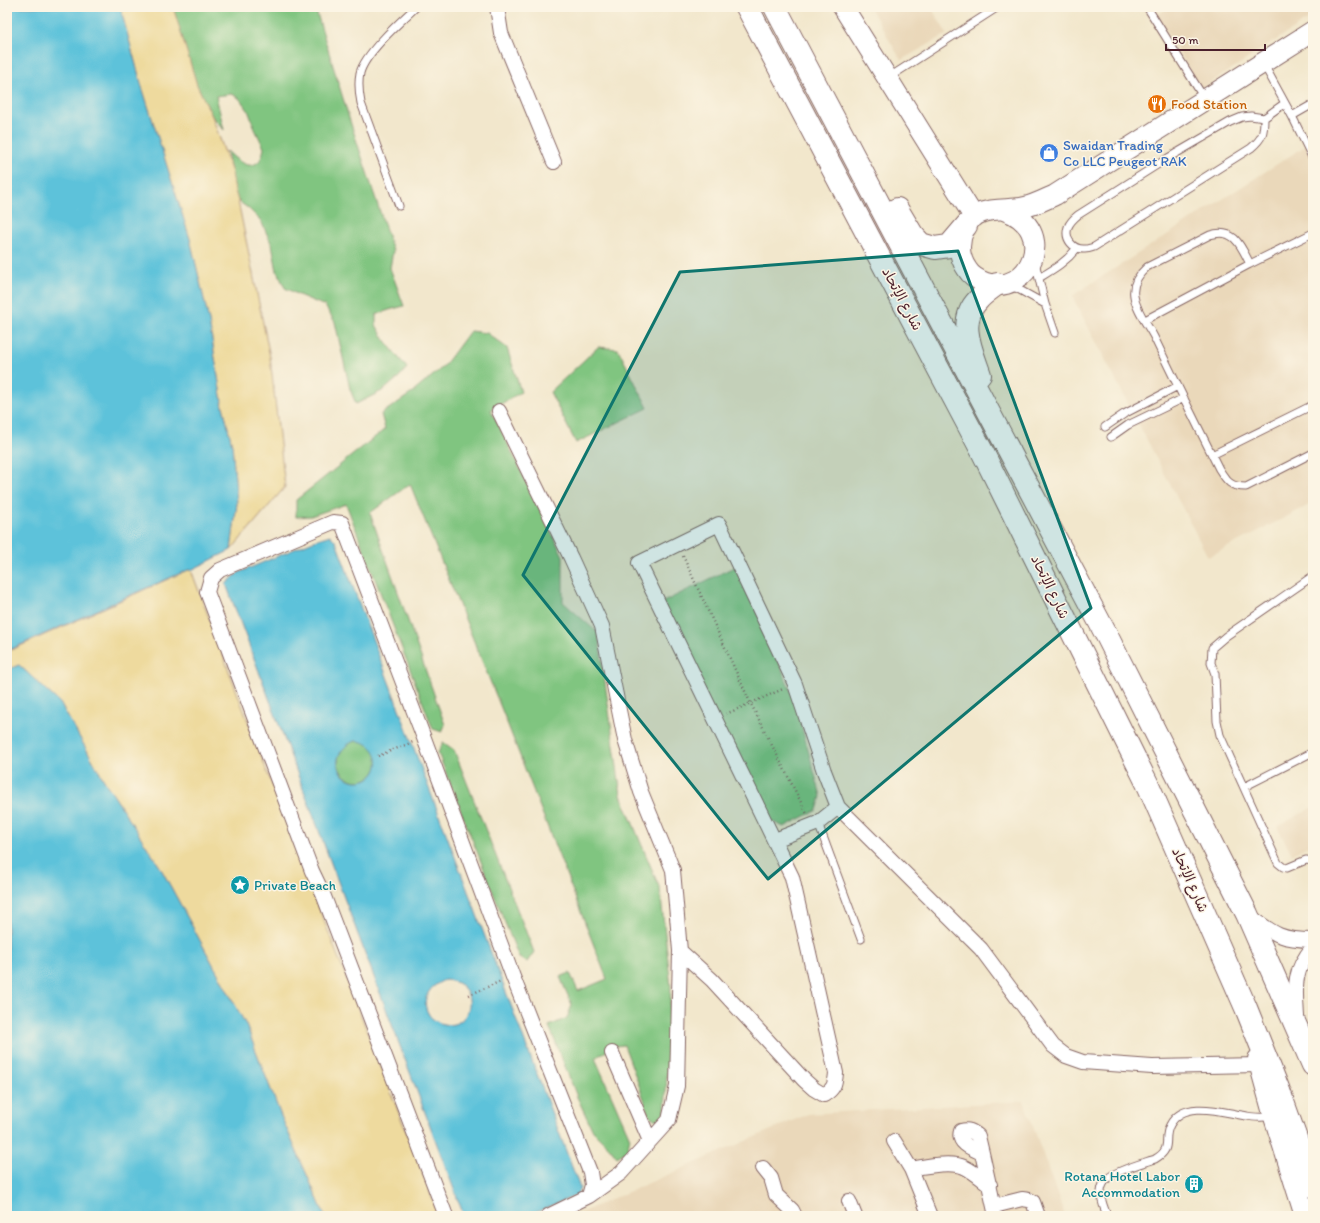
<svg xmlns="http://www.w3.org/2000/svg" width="1320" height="1223" font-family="Itim,'Playpen Sans Arabic',sans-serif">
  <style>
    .built { fill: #ead8ba }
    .green { fill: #80c580; stroke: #657256 }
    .sand { fill: #eeda9e; stroke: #9c7c64 }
    .water { fill: #5dc2da; stroke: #547082; fill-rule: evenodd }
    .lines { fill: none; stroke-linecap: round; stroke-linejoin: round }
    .lane-casing { stroke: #856563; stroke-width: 9 }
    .street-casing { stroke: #856563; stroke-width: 16 }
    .secondary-casing { stroke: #856563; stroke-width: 22 }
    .highway-casing { stroke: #856563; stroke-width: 24 }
    .path { stroke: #856563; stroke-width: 2.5; stroke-dasharray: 1 3; stroke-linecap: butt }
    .lane { stroke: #fff; stroke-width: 7 }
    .street { stroke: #fff; stroke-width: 14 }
    .secondary { stroke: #fff; stroke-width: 20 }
    .highway { stroke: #fff; stroke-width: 22 }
    .marked { fill: #0f766e; fill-opacity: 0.2; stroke: #0f766e; stroke-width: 3; stroke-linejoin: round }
    .labels { text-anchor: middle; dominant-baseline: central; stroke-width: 3; stroke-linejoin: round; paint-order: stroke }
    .food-label { font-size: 14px; fill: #c56008; stroke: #fcf5e5; text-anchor: start }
    .shop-label { font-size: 14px; fill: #366cbe; stroke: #fcf5e5; text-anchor: start }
    .street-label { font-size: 14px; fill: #4a1f2b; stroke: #fcf5e5 }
    .culture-label { font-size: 14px; fill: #0d838f; stroke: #fcf5e5; text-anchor: start }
  </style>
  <rect width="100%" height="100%" fill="#fcf5e5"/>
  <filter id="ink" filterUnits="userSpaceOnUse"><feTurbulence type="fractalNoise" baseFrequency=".025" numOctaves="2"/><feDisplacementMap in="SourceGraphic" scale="8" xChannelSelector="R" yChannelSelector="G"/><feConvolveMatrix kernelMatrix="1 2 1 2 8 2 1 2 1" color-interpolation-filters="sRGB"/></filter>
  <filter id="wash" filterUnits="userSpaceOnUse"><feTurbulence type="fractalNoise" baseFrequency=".012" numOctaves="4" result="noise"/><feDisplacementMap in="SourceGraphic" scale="16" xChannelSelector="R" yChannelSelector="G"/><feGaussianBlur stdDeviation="0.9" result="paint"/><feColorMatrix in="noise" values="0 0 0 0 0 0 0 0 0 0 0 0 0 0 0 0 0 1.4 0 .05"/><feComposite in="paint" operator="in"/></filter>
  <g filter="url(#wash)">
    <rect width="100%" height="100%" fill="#f2e7cc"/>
    <path class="built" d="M870,7H931L947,34L901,60Z
      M1169,7H1313V16L1201,89L1157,15Z
      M1313,141V503L1208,557L1072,296Z
      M1313,807V843L1292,854L1277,827Z
      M1024,1101L1065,1216H573L808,1114Z"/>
    <path class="green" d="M173,7H315L350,121L393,251L390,268L404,306L389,310L376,315V325L386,342L407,368L398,378L384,390L356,404L350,389L335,322L325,306L301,296L285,288L277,271L272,245L261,221L248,208L238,201L235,191L227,151C235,158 249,173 260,160C262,157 263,152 264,148L255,129L248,110L239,98L232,94L216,96L224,130L212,116L197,85Z
      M470,331L487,333L507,348L521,392L491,410L563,556V602L598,633L621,795L660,889L671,987L665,1115L656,1120L648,1115L644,1099L624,1045L615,1046L595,1058L630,1138L627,1151L617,1157L610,1148L593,1131L577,1097L549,1026L567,1018L572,1005L560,977L570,973L578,991L607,979L504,715L410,484L370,513L445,725L442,732L433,729L346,504L311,516L296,517V500L385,429L381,414L412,393L444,366Z
      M598,347L618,349L648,408L576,443L550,392Z
      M738,565L793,696L821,796L817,810L784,827L765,818L661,603Z
      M338 761a20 20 0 1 1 40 0a20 20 0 1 1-40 0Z
      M443,742L454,750L534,952L527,962L519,958L438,753Z"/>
    <path class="sand" d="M120,7H173L197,85L212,116L232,173L235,191L238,201L270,357L285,487L231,550L237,503L232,445L222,402L209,321L190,239L142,87Z
      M188,570H191L296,849L439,1216H325L281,1116L246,1025L160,867L105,782L60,703L19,665L7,670V652Z"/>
    <path class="water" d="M7,7H120L142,87L190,239L209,321L222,402L232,445L237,503L231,550L191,570H188L135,593L7,651Z
      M330,535L336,542L580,1188L577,1195L527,1216H464L226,584L238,573L318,539ZM355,741C385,742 384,782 357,781C352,781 347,779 343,775C331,762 341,746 355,741ZM445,980C482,982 473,1031 443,1024C437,1022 431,1019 428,1013C420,998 431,985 445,980Z
      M19,665L60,703L105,782L160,867L246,1025L281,1116L325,1216H7V670Z"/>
  </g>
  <g filter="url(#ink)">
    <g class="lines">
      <g class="lane-casing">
        <path id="lane" d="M1147,7L1204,98
          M1263,63L1292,116L1313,159
          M888,78L998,7
          M1292,116L1313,104
          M1264,118C1264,133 1263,138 1251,148L1094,247C1091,248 1088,249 1085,249C1073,250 1064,239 1068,227C1070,222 1073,219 1078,215L1168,158L1230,122L1242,117L1251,116L1264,118L1285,103
          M399,206L361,103C359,93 358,83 360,73C365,53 401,21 416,7
          M1035,262L1045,304L1055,333
          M1250,264C1241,246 1234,227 1210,235L1147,267C1138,275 1132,284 1134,296C1136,311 1148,325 1154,337C1175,381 1197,425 1219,469C1227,482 1231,487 1246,487L1313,453
          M1039,278C1054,269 1066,262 1077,248
          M1010,286L1018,289L1045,304
          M1145,320L1250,264L1313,233
          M1105,427L1124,414L1178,386
          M1111,437L1128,425L1184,398
          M1212,455L1313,405
          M1313,576L1226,636L1212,648L1211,663L1215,674L1217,721L1220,735L1278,863L1283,867L1287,868L1306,860L1313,861
          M1244,787L1313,752
          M818,823L861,939
          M1107,1216C1105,1209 1100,1200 1101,1192C1101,1187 1104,1181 1108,1178C1117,1170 1143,1163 1155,1159C1174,1148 1162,1139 1170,1125C1184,1098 1225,1113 1247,1116C1255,1118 1263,1117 1271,1117"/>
      </g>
      <g class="street-casing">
        <path id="street" d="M497,7L501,33L554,162
          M499,411L571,558L602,626L625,740L641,792L673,870L680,951
          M775,840L818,823L838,807
          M1250,916C1275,935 1282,940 1313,940
          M1297,1016C1295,986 1293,971 1313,947
          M612,1053L650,1141L669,1120L677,1086L680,951L712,980L804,1080L814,1089L824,1095C834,1089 835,1084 836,1073L792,877L639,563L719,524L795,684L824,771L838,807L981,949L1053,1046L1066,1056L1083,1062L1152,1067L1260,1065
          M894,1141L911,1169L930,1216
          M982,1153L978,1136C972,1131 968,1129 961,1131C957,1144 973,1149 982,1153L996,1216
          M763,1168L771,1178L776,1195L792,1210L795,1216
          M911,1169C926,1166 951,1161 964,1167C973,1171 982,1179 990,1185
          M849,1201L855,1216
          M994,1206L1022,1199L1029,1200L1033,1202L1038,1216
          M446,1216L323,894L312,871L207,592L211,578L220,570L333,522L342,523L424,738L513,977L590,1172L592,1185L589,1196
          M548,1216L589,1196L621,1173L650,1141"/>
      </g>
      <g class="secondary-casing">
        <path id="secondary" d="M843,7L974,217
          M1004,210C1060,229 1029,297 986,283C978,280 971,276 967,269C958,256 958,243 964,229C975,205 1001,211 1021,208C1033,206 1044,200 1055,195L1313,31
          M1258,1059L1274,1117L1305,1216"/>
      </g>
      <g class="highway-casing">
        <path id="highway" d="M747,7L983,453L1149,787L1246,1008L1278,1088L1313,1186
          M775,7L1108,638L1247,914L1313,1065
          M897,209L912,234L921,244L935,248L949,246L966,226
          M980,375C972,351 957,321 978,300C983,294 991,289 997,284"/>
      </g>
      <path class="path" d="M683,556L750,702L807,814
        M726,714L783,689
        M378,756L413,742
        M469,995L501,981"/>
      <use href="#lane" class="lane"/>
      <use href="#street" class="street"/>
      <use href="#secondary" class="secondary"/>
      <use href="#highway" class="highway"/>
    </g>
  </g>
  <path class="marked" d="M958,251L1091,608L768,879L523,575L680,272Z"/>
  <defs>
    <g id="restaurant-disc" transform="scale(1)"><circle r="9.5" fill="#e8710a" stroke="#fcf5e5"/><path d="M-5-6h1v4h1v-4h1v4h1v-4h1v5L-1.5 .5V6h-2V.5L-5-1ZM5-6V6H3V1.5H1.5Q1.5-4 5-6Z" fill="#fff"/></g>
    <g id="shop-disc" transform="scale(1)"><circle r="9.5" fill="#3f7fe0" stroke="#fcf5e5"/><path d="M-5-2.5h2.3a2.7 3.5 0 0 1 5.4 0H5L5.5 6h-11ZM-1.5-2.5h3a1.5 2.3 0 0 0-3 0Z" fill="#fff"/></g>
    <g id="sight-disc" transform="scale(1)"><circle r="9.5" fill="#0f9aa8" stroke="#fcf5e5"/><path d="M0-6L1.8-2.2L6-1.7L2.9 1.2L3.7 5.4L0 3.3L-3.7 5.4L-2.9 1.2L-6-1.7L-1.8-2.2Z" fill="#fff"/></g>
    <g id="building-disc" transform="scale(1)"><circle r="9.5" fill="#0f9aa8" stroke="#fcf5e5"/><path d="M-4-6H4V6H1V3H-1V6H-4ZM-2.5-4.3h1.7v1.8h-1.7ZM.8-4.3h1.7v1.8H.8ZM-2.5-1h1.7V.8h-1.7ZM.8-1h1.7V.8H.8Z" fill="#fff"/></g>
  </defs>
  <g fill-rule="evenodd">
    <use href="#restaurant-disc" x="1157" y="104"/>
    <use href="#shop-disc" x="1049" y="153"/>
    <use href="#sight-disc" x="240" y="885"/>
    <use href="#building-disc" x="1194" y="1184"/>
  </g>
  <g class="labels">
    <g class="food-label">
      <text x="1171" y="104">Food Station</text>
    </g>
    <g class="shop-label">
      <text x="1063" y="145">Swaidan Trading<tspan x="1063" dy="16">Co LLC Peugeot RAK</tspan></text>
    </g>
    <g class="street-label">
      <text transform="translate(902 299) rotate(62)">شارع الإتحاد</text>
      <text transform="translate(1050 587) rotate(64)">شارع الإتحاد</text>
      <text transform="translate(1190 880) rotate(66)">شارع الإتحاد</text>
    </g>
    <g class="culture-label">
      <text x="254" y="885">Private Beach</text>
      <text x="1180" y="1176" text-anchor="end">Rotana Hotel Labor<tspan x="1180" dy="16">Accommodation</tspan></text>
    </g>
  </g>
  <rect width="1320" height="1223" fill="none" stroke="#fcf5e5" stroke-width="24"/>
  <path d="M1166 44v6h99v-6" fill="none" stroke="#4a1f2b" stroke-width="2"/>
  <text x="1172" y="44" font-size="12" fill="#4a1f2b" stroke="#fcf5e5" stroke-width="3" paint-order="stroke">50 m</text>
</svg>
